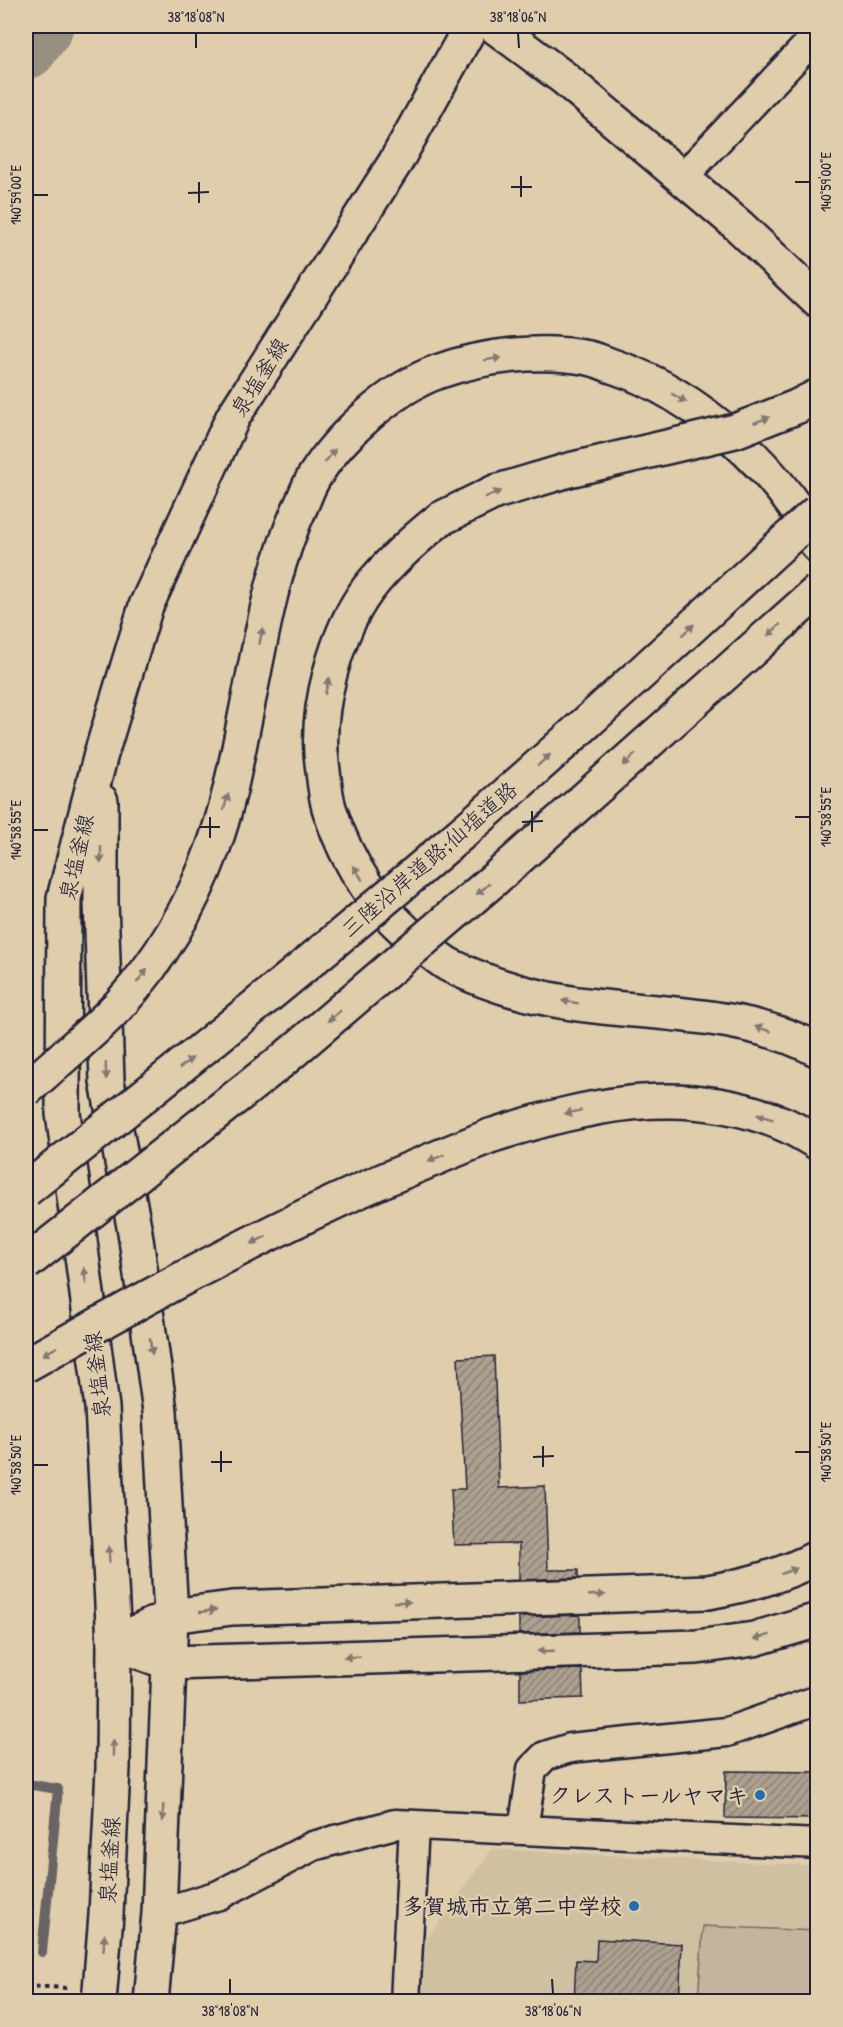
<svg xmlns="http://www.w3.org/2000/svg" width="843" height="2027" font-family="'Patrick Hand','Klee One',sans-serif">
  <style>
    .built { fill: #d0c0a2 }
    .garden { fill: #c3b49b; stroke: #726b6b; stroke-width: 1.5 }
    .lines { fill: none; stroke-linecap: round; stroke-linejoin: round }
    .stream { stroke: #696365; stroke-width: 10 }
    .river { stroke: #998f81; stroke-width: 63 }
    .building { fill: url(#building-hatch); stroke: #22223b; stroke-width: 1.5 }
    .street-casing { stroke: #22223b; stroke-width: 33 }
    .secondary-casing { stroke: #22223b; stroke-width: 38 }
    .primary-casing { stroke: #22223b; stroke-width: 38 }
    .highway-casing { stroke: #22223b; stroke-width: 38 }
    .path { stroke: #22223b; stroke-width: 4; stroke-dasharray: 4.5 4.5; stroke-linecap: butt }
    .street { stroke: #dfcdab; stroke-width: 28 }
    .secondary { stroke: #dfcdab; stroke-width: 33 }
    .primary { stroke: #dfcdab; stroke-width: 33 }
    .highway { stroke: #dfcdab; stroke-width: 33 }
    .highway-bridge-casing { stroke: #22223b; stroke-width: 38; stroke-linecap: butt }
    .highway-bridge { stroke: #dfcdab; stroke-width: 33 }
    .oneway { fill: #807873 }
    .ticks { fill: none; stroke: #22223b; stroke-width: 2 }
    .poi-dot { fill: #1f6fb2; stroke: #dfcdab; stroke-width: 2 }
    .labels { text-anchor: middle; dominant-baseline: central; stroke-width: 5; stroke-linejoin: round; paint-order: stroke }
    .street-label { font-size: 22px; fill: #22223b; stroke: #dfcdab }
    .poi-label { font-size: 22px; font-weight: bold; fill: #22223b; stroke: #dfcdab; text-anchor: end }
    .neatline { fill: none; stroke: #22223b; stroke-width: 2 }
    .ticks-label { font-size: 15px; text-anchor: middle; fill: #22223b }
  </style>
  <defs>
    <pattern id="building-hatch" width="6" height="6" patternUnits="userSpaceOnUse" patternTransform="scale(1.5)"><rect width="6" height="6" fill="#ada08e"/><path d="M-1 1l2-2M0 6l6-6M5 7l2-2" fill="none" stroke="#8c8275"/></pattern>
  </defs>
  <rect width="100%" height="100%" fill="#dfcdab"/>
  <filter id="ink" filterUnits="userSpaceOnUse"><feTurbulence type="fractalNoise" baseFrequency=".0167" numOctaves="2"/><feDisplacementMap in="SourceGraphic" scale="12" xChannelSelector="R" yChannelSelector="G"/><feConvolveMatrix kernelMatrix="1 2 1 2 8 2 1 2 1" color-interpolation-filters="sRGB"/></filter>
  <g filter="url(#ink)">
    <path class="built" d="M492,1849L817,1866V2001L419,2002L421,1947Z"/>
    <path class="garden" d="M703,1926L817,1931V2001H698Z"/>
    <g class="lines">
      <path class="stream" d="M26,1784L58,1789L42,1952"/>
      <path class="river" d="M26,48L42,26"/>
    </g>
    <path class="building" d="M494,1356L499,1488L545,1486L548,1570H578V1578L519,1580V1544L454,1545L451,1489H465L458,1358Z
      M580,1615V1632L519,1634V1617Z
      M582,1669L583,1698L520,1700V1671Z
      M726,1771L818,1772V1819L725,1818Z
      M597,1939L682,1944L679,2001H574L576,1960L596,1961Z"/>
    <g class="lines">
      <g class="street-casing">
        <path id="street" d="M682,178L818,34
          M523,1830L532,1769L545,1756L570,1748L727,1732L818,1700
          M159,1913L219,1895L313,1846L395,1824L818,1844
          M405,2002L414,1825"/>
      </g>
      <g class="secondary-casing">
        <path id="secondary" d="M494,26L564,78L739,226L818,301"/>
      </g>
      <g class="primary-casing">
        <path id="primary" d="M101,801V901L107,1081L135,1232L160,1411L171,1616L159,1913L151,2002
          M99,2002L106,1915L113,1768L114,1643L102,1407L63,1113L64,898L101,754L146,606L233,417L395,163L471,26"/>
      </g>
      <g class="highway-casing">
        <path id="highway" d="M440,519C414,540 389,562 368,589C336,632 315,710 322,763C324,778 325,794 329,808C347,864 377,911 423,946C432,952 440,960 449,965C497,989 551,1002 603,1007C676,1015 752,1015 818,1050
          M250,693C263,628 274,562 303,501C306,493 310,484 314,477C340,435 391,389 437,372C484,355 540,349 589,358C598,360 606,364 615,367C696,394 780,469 818,546
          M490,1136C587,1105 683,1082 781,1123C794,1128 806,1136 818,1143
          M114,1643L171,1616L232,1608L708,1592C747,1585 782,1576 818,1557
          M114,1643L169,1663L697,1647L754,1639L818,1620"/>
      </g>
      <path class="path" d="M26,1986L67,1988"/>
      <use href="#street" class="street"/>
      <use href="#secondary" class="secondary"/>
      <use href="#primary" class="primary"/>
      <use href="#highway" class="highway"/>
      <g class="highway-bridge-casing">
        <path id="highway-bridge" d="M440,519L495,492L569,470L735,431L796,407L818,396
          M26,1090C56,1062 92,1034 120,1004C160,960 192,905 213,848C231,799 239,745 250,693
          M26,1190C168,1077 310,964 448,845C574,737 695,623 818,511
          M26,1263L283,1060L497,877L818,591
          M26,1365C127,1308 230,1251 335,1202C386,1178 438,1157 490,1136"/>
      </g>
      <use href="#highway-bridge" class="highway-bridge"/>
    </g>
    <defs><path id="oneway-solid" d="M-6-.8H1V-3.2L6.5 0L1 3.2V.8H-6Z" transform="scale(1.5)"/></defs>
    <g class="oneway">
      <use href="#oneway-solid" transform="translate(493 359) rotate(-9)"/>
      <use href="#oneway-solid" transform="translate(679 398) rotate(30)"/>
      <use href="#oneway-solid" transform="translate(762 420) rotate(-21)"/>
      <use href="#oneway-solid" transform="translate(330 456) rotate(-52)"/>
      <use href="#oneway-solid" transform="translate(493 494) rotate(-23)"/>
      <use href="#oneway-solid" transform="translate(688 630) rotate(-43)"/>
      <use href="#oneway-solid" transform="translate(774 630) rotate(138)"/>
      <use href="#oneway-solid" transform="translate(261 636) rotate(-79)"/>
      <use href="#oneway-solid" transform="translate(327 686) rotate(-76)"/>
      <use href="#oneway-solid" transform="translate(544 760) rotate(-42)"/>
      <use href="#oneway-solid" transform="translate(629 760) rotate(138)"/>
      <use href="#oneway-solid" transform="translate(226 802) rotate(-74)"/>
      <use href="#oneway-solid" transform="translate(101 855) rotate(90)"/>
      <use href="#oneway-solid" transform="translate(358 873) rotate(-121)"/>
      <use href="#oneway-solid" transform="translate(483 889) rotate(140)"/>
      <use href="#oneway-solid" transform="translate(142 976) rotate(-51)"/>
      <use href="#oneway-solid" transform="translate(570 1002) rotate(-171)"/>
      <use href="#oneway-solid" transform="translate(334 1016) rotate(140)"/>
      <use href="#oneway-solid" transform="translate(763 1029) rotate(-163)"/>
      <use href="#oneway-solid" transform="translate(186 1063) rotate(-38)"/>
      <use href="#oneway-solid" transform="translate(106 1071) rotate(88)"/>
      <use href="#oneway-solid" transform="translate(573 1112) rotate(168)"/>
      <use href="#oneway-solid" transform="translate(765 1117) rotate(-163)"/>
      <use href="#oneway-solid" transform="translate(436 1158) rotate(158)"/>
      <use href="#oneway-solid" transform="translate(259 1240) rotate(153)"/>
      <use href="#oneway-solid" transform="translate(85 1276) rotate(-98)"/>
      <use href="#oneway-solid" transform="translate(151 1346) rotate(82)"/>
      <use href="#oneway-solid" transform="translate(50 1351) rotate(151)"/>
      <use href="#oneway-solid" transform="translate(109 1554) rotate(-93)"/>
      <use href="#oneway-solid" transform="translate(789 1571) rotate(-20)"/>
      <use href="#oneway-solid" transform="translate(597 1595) rotate(-2)"/>
      <use href="#oneway-solid" transform="translate(402 1602) rotate(-2)"/>
      <use href="#oneway-solid" transform="translate(208 1611) rotate(-8)"/>
      <use href="#oneway-solid" transform="translate(762 1637) rotate(165)"/>
      <use href="#oneway-solid" transform="translate(546 1651) rotate(178)"/>
      <use href="#oneway-solid" transform="translate(352 1657) rotate(178)"/>
      <use href="#oneway-solid" transform="translate(113 1748) rotate(-90)"/>
      <use href="#oneway-solid" transform="translate(163 1813) rotate(92)"/>
      <use href="#oneway-solid" transform="translate(104 1943) rotate(-86)"/>
    </g>
  </g>
  <path class="ticks" d="M196,33V48M518,33L519,48M521,176V197M199,182V203M795,182H810M511,187H532M188,193L209,192M33,195H48M532,811V832M210,817V838M795,817H810M522,822L543,821M199,827H220M33,830H48M543,1446V1467M221,1451V1472M795,1452H810M533,1457L554,1456M211,1462H232M33,1465H48M230,1979V1994M552,1979L553,1994"/>
  <g class="poi-dot">
    <circle cx="760" cy="1795" r="6"/>
    <circle cx="634" cy="1906" r="6"/>
  </g>
  <g class="labels">
    <g class="street-label">
      <text transform="translate(259 377) rotate(-58)">泉塩釜線</text>
      <text transform="translate(76 857) rotate(-77)">泉塩釜線</text>
      <text transform="translate(429 859) rotate(-41)">三陸沿岸道路;仙塩道路</text>
      <text transform="translate(97 1375) rotate(-97)">泉塩釜線</text>
      <text transform="translate(109 1860) rotate(-87)">泉塩釜線</text>
    </g>
    <g class="poi-label">
      <text x="748" y="1795">クレストールヤマキ</text>
      <text x="622" y="1906">多賀城市立第二中学校</text>
    </g>
  </g>
  <rect width="843" height="2027" fill="none" stroke="#dfcdab" stroke-width="66"/>
  <rect x="33" y="33" width="777" height="1961" class="neatline"/>
  <g class="ticks-label">
    <text x="196" y="22">38°18'08"N</text>
    <text x="518" y="22">38°18'06"N</text>
    <text transform="translate(826 182) rotate(-90)" y="5">140°59'00"E</text>
    <text transform="translate(16 195) rotate(-90)" y="5">140°59'00"E</text>
    <text transform="translate(826 817) rotate(-90)" y="5">140°58'55"E</text>
    <text transform="translate(16 830) rotate(-90)" y="5">140°58'55"E</text>
    <text transform="translate(826 1452) rotate(-90)" y="5">140°58'50"E</text>
    <text transform="translate(16 1465) rotate(-90)" y="5">140°58'50"E</text>
    <text x="230" y="2016">38°18'08"N</text>
    <text x="553" y="2016">38°18'06"N</text>
  </g>
</svg>
